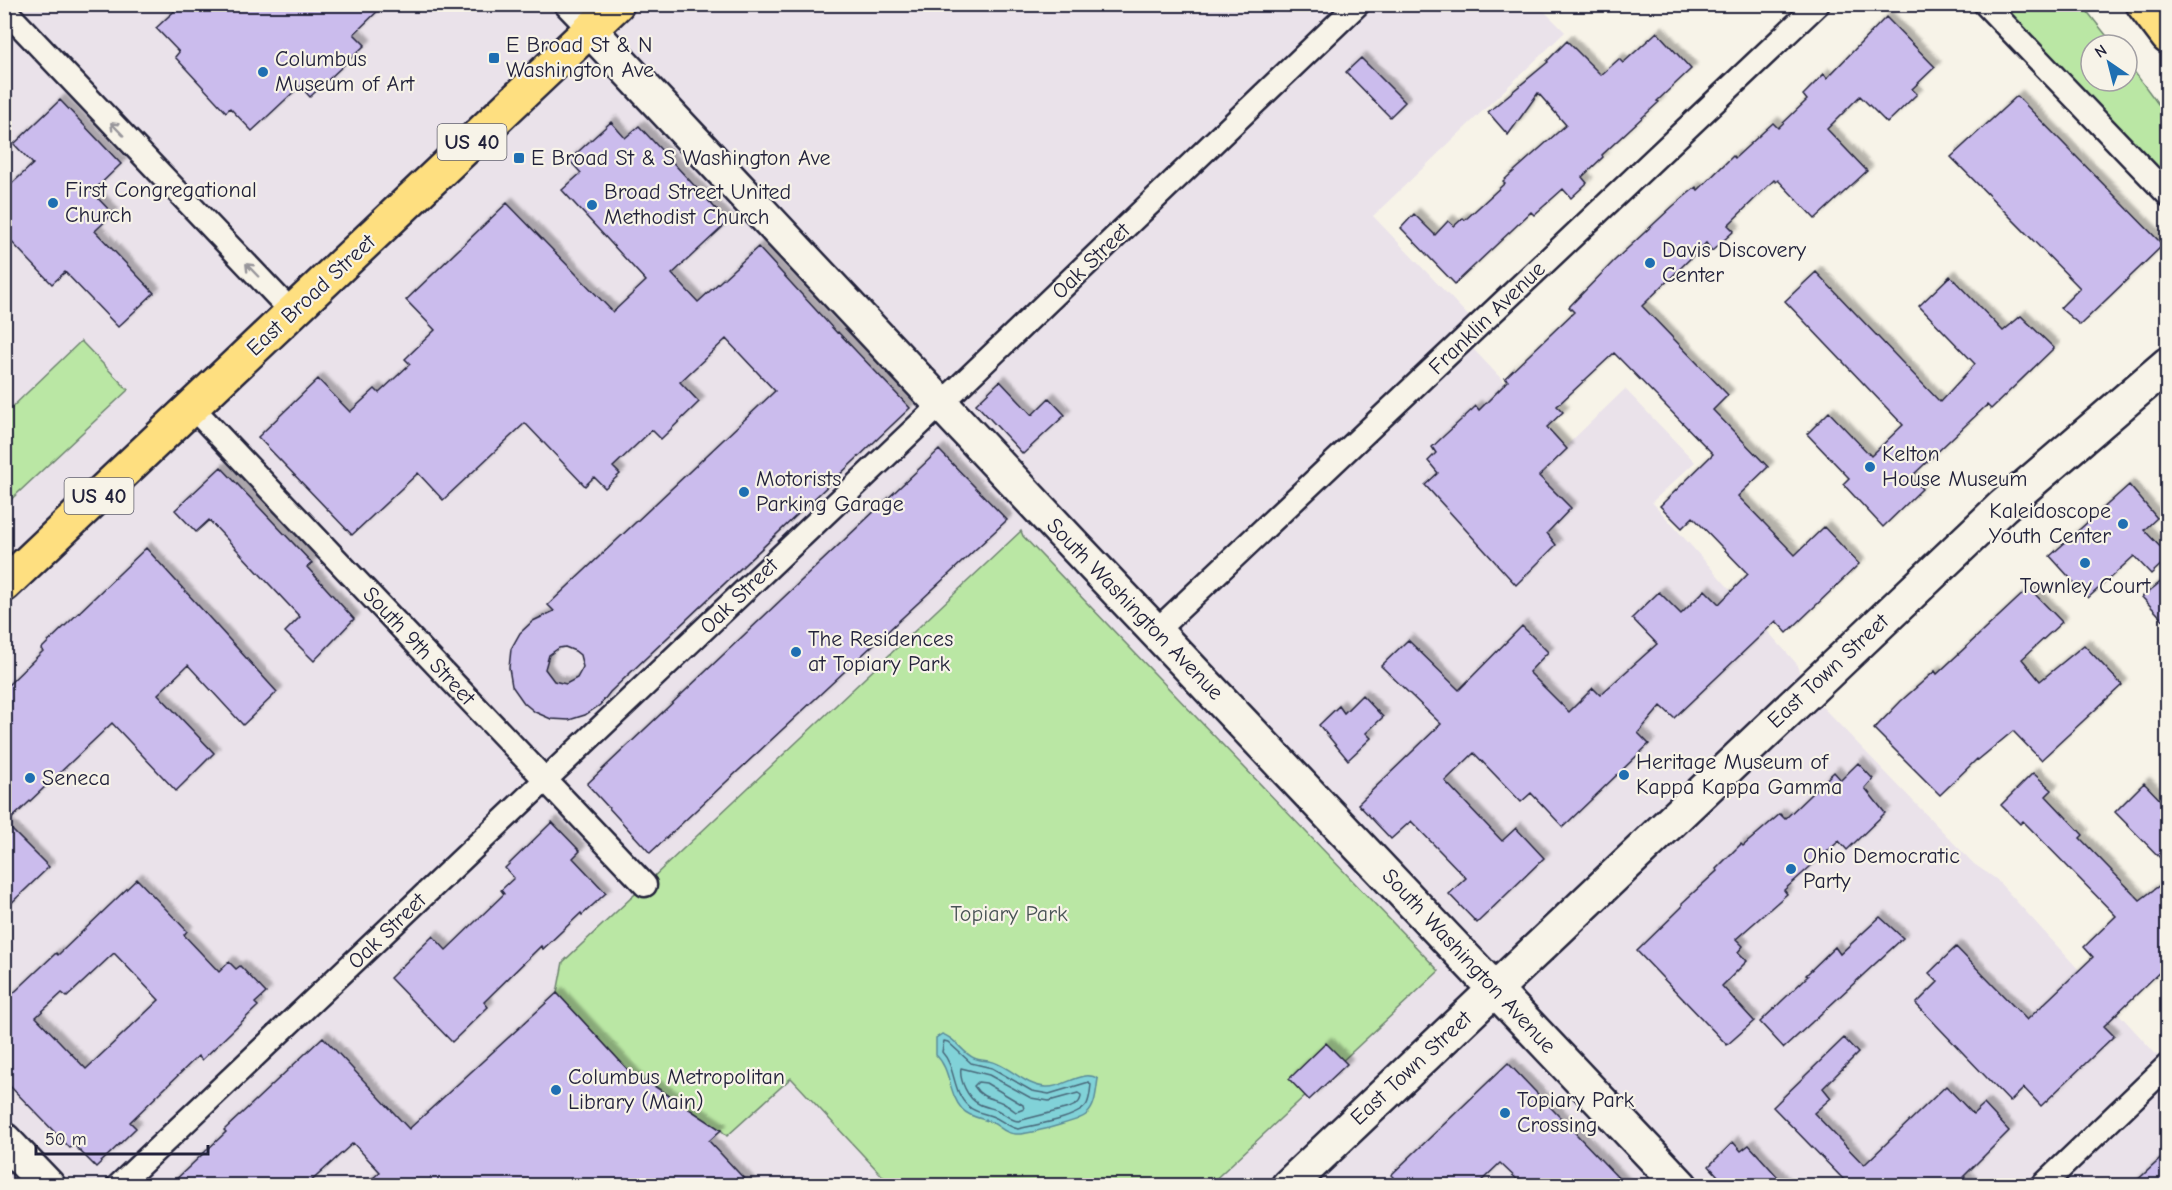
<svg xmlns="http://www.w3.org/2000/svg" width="2172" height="1190" font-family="'Comic Neue',sans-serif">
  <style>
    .built { fill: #eae2ea }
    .green { fill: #bae7a4; stroke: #6e8470; stroke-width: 1.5 }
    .water { fill: #81d2d8; stroke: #5b8c99; stroke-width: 1.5 }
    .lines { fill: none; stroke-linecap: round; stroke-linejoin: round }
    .shore { stroke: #48687a; stroke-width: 1.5 }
    .building { fill: #cbbced; stroke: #22223b; stroke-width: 1.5; fill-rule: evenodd; filter: url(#shadow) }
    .street-casing { stroke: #22223b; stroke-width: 27 }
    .secondary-casing { stroke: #22223b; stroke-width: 38 }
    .primary-casing { stroke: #22223b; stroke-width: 38 }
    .highway-casing { stroke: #22223b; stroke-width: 38 }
    .street { stroke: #f7f3e8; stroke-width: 22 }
    .secondary { stroke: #f7f3e8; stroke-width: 33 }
    .primary { stroke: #fedf80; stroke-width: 33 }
    .highway { stroke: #fedf80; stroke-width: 33 }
    .oneway { stroke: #97959a }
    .poi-dot { fill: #1f6fb2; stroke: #f7f3e8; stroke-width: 2 }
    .labels { text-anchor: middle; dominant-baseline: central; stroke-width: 4.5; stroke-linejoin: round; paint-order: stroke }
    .shield { fill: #f7f3e8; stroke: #62616f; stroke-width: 1.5 }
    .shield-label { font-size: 21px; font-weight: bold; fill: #22223b }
    .poi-label { font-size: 22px; fill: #22223b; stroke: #f7f3e8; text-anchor: start }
    .street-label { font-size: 22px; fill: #22223b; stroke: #f7f3e8 }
    .park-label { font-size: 22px; fill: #485355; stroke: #f7f3e8 }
  </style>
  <defs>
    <filter id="shadow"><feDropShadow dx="5.5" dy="-5.5" stdDeviation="1.5" flood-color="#0004"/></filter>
  </defs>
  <rect width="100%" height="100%" fill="#f7f3e8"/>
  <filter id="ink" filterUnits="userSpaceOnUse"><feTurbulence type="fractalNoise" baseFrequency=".0167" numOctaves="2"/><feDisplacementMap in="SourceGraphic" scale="12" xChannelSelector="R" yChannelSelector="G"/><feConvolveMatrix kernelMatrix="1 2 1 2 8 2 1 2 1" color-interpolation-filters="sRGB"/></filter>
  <g filter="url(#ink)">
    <path class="built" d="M5,5H1538L1565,32L1373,216L1476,324L1463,338L1565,447L1625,389L1695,462L1652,502L1796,663L1806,690L1974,864L1996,879L2163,1062L2167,1059V1185L5,1186Z"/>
    <path class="green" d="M2003,5H2082L2114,45H2091V81H2127V62L2167,116V178Z
      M81,341L128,390L5,505V414Z
      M1021,531L1023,536L1439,971L1208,1186L891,1185L791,1078L727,1136L721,1130L646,1080L642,1085L557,993L563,962Z"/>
    <path class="water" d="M942,1034C956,1038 962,1053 974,1058C980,1061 987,1060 993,1062C1012,1068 1025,1086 1046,1087C1063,1089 1083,1068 1098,1079C1096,1090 1096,1106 1087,1114C1080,1121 1026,1135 1016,1134C1005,1134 1000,1126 991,1122C981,1118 969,1117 962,1109C948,1093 951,1069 936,1055V1038Z"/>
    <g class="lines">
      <path class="shore" d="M944,1041L948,1042L971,1063L992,1068L1032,1091L1049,1094L1089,1082L1091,1085C1090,1091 1090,1098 1087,1104C1080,1118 1034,1125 1018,1129C1008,1127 1003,1121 994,1117C985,1113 975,1113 968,1106C952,1092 956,1067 942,1052Z
        M961,1068L989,1075L1031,1098L1049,1101L1078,1093L1081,1095C1081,1103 1076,1105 1069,1108L1018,1121C1010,1120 1005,1114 997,1110C992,1108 985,1107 979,1104C968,1099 959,1080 961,1068Z
        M978,1082L986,1083L1023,1105L1024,1109L1016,1112C1012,1109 1008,1106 1003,1103C991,1097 982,1099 974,1086Z"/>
    </g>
    <path class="building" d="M182,4H385L354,34L365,45L310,97L300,86L252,131L230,108L226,112L175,57L179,52L156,28Z
      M1886,17L1935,67L1912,89L1917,94L1887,123L1860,96L1827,129L1867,171L1815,219L1778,180L1776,182L1774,180L1728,225L1734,231L1712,251L1706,243L1642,306L1728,395L1713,410L1768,467L1738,496L1795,555L1824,527L1859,564L1787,633L1776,621L1674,718L1661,706L1638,733L1649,744L1563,827L1531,793L1521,802L1474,753L1445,781L1502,841L1516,828L1544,858L1477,923L1449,894L1466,878L1411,821L1391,839L1358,804L1441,724L1381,666L1408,640L1459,690L1522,626L1548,652L1529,672L1569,712L1593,688L1600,695L1657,644L1632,618L1659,592L1681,614L1705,590L1719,604L1748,574L1693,517L1682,528L1660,506L1713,454L1614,353L1557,406L1563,412L1547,427L1567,449L1539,476L1571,508L1547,533L1556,545L1516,585L1425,485L1438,473L1428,461L1436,453L1432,447L1476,406L1479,410L1508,381L1505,378L1574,312L1569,307L1614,261L1673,206L1696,187L1698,190L1733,156L1735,158L1773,123L1778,128L1807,100L1803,95L1824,74L1827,78Z
      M1657,32L1691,69L1657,101L1659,102L1602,155L1603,157L1582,177L1587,183L1571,198L1563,189L1534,215L1531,212L1455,284L1401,228L1414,214L1435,235L1448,221L1454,226L1463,218L1465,220L1505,183L1503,181L1566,125L1538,93L1508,135L1488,112L1548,62L1547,61L1567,41L1601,75L1619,59L1623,63Z
      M1361,58L1405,102L1390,117L1346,72Z
      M2017,96L2163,245L2080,325L2060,308L2080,288L1951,157Z
      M60,100L121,164L92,192L113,214L95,231L154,293L118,327L65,272L52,284L4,234V191L33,164L14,144Z
      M611,122L625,138L639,126L728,222L672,274L698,302L758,247L837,333L838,332L910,408L610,692L600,705L585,715L569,720L551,719L535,712L524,703L512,686L509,668L511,649L520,633L533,621L554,611L548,605L775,391L726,339L680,382L699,402L661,439L652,430L613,467L620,474L605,488L594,477L585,486L525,423L443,500L418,473L352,535L258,437L318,379L350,412L375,389L379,393L410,364L405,359L435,330L406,300L507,203L613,312L646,281L562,190L581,173L569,160ZM565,647L575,651L580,655L583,667L577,678L566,684L554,681L545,669L549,655L559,648Z
      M1816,272L1940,402L1975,364L1919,306L1950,276L2003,331L2021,316L2054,348L1991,409L1987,405L1911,477L1922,489L1883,527L1843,484L1849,478L1807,434L1829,412L1871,456L1903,425L1785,301Z
      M1000,381L1032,415L1049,398L1065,415L1023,454L976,404Z
      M939,450L1007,520L650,853L587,784Z
      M221,467L312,563L307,567L354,619L314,661L285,632L300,617L209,520L196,532L175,510Z
      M2129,485L2157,518L2144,530L2168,555V558L2151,574L2134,556L2088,598L2050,556Z
      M146,548L277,692L243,725L188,665L158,694L214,753L176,791L112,723L6,824L49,867L4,910V689L43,651L41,649Z
      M2168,576V625L2142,597Z
      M2029,588L2062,622L2022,659L2040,681L2084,645L2122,685L2041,760L2013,731L1978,760L1977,759L1940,795L1874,729L1901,701L1935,671L1937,674Z
      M1362,695L1383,717L1366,733L1371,738L1348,760L1319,725L1339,706L1344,713Z
      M1858,763L1873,779L1865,788L1885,813L1847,850L1839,841L1784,890L1787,894L1736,939L1743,946L1738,952L1747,961L1722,986L1754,1021L1727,1045L1637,951L1682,907V903L1717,871L1716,869L1741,844L1743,846L1780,814L1785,819L1834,772L1841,780Z
      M2033,773L2052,790L2046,796L2083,835L2080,838L2140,900L2168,879V964L2104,1026L2114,1036L2041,1106L2024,1088L2010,1102L1916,1004L1938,982L1929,973L1956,947L2027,1020L2093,957L2084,947L2116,916L2023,821L2020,824L2001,805Z
      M2144,783L2168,808V866L2115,812Z
      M552,822L580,851L573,858L606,893L582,915L581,913L543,949L541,946L484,1002L488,1007L452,1042L390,978L433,936L446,950L504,894L501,890L514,878L505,868Z
      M137,879L187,931L184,935L219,972L229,962L236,969L240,966L266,993L255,1003L258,1006L202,1060L198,1056L130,1122L136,1128L96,1167L74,1145L70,1148L4,1080V1002L56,953L58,955ZM114,953L159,1000L86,1069L36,1017L62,993L67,997Z
      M1880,917L1903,938L1784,1048L1760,1022L1808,976L1806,975L1835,947L1840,954Z
      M557,993L642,1085L645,1080L721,1130L709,1141L750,1185H365L380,1172L353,1143L307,1185H170L226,1132L224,1130L323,1037L409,1129Z
      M1844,1038L1858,1053L1823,1088L1831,1098L1814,1113L1864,1165L1946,1086L1973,1114L1984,1104L2009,1131L1964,1176L1972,1185H1843L1846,1182L1773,1107Z
      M1326,1043L1347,1064L1309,1100L1289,1079Z
      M1508,1063L1625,1185H1523L1500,1163L1477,1185H1401L1391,1175Z
      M1733,1142L1741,1151L1749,1145L1785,1185H1726L1709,1166Z
      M2168,1152V1185H2132Z"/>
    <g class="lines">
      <g class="street-casing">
        <path id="street" d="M565,4L590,30
          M1985,4L2168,195
          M4,9L292,312
          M192,407L645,885
          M1156,631L1818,4
          M118,1186L942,403L1358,4
          M2042,1186L2168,1065"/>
      </g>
      <g class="secondary-casing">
        <path id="secondary" d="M590,30L1068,539L1681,1186
          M4,1140L48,1186
          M1288,1186L2003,506L2168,364"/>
      </g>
      <g class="primary-casing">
        <path id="primary" d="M4,585L617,4"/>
      </g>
      <g class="highway-casing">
        <path id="highway" d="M2143,4L2168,37"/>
      </g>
      <use href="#street" class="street"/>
      <use href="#secondary" class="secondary"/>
      <use href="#primary" class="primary"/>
      <use href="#highway" class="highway"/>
    </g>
    <defs><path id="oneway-shaft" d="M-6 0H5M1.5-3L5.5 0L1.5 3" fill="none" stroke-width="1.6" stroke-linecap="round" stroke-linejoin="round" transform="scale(1.5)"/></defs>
    <g class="oneway">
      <use href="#oneway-shaft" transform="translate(117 129) rotate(-134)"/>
      <use href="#oneway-shaft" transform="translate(252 270) rotate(-134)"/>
    </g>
  </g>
  <g class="poi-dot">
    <rect x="488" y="52" width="12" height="12" rx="3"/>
    <circle cx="263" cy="72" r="6"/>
    <rect x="513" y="152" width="12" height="12" rx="3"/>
    <circle cx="53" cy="203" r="6"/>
    <circle cx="592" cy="205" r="6"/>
    <circle cx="1650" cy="263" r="6"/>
    <circle cx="1870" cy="467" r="6"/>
    <circle cx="744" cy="492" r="6"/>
    <circle cx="2123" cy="524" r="6"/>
    <circle cx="2085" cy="563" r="6"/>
    <circle cx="796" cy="652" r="6"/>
    <circle cx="1624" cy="775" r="6"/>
    <circle cx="30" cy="778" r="6"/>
    <circle cx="1791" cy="869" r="6"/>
    <circle cx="556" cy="1090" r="6"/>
    <circle cx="1505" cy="1113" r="6"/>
  </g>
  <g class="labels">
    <g class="shield">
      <rect x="437.5" y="124" width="69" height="36" rx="4.5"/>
      <rect x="64.5" y="478" width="69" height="36" rx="4.5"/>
    </g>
    <g class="shield-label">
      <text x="472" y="142">US 40</text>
      <text x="99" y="496">US 40</text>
    </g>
    <g class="poi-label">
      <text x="506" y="45">E Broad St &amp; N<tspan x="506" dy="25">Washington Ave</tspan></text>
      <text x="275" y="59">Columbus<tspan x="275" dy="25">Museum of Art</tspan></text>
      <text x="531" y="158">E Broad St &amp; S Washington Ave</text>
      <text x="65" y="190">First Congregational<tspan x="65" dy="25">Church</tspan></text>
      <text x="604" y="192">Broad Street United<tspan x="604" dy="25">Methodist Church</tspan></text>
      <text x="1662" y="250">Davis Discovery<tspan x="1662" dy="25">Center</tspan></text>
      <text x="1882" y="454">Kelton<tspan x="1882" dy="25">House Museum</tspan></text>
      <text x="756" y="479">Motorists<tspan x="756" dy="25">Parking Garage</tspan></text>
      <text x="2111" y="511" text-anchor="end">Kaleidoscope<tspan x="2111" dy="25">Youth Center</tspan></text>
      <text x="2085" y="586" text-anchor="middle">Townley Court</text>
      <text x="808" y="639">The Residences<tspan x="808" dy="25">at Topiary Park</tspan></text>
      <text x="1636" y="762">Heritage Museum of<tspan x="1636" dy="25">Kappa Kappa Gamma</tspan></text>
      <text x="42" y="778">Seneca</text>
      <text x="1803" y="856">Ohio Democratic<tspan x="1803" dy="25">Party</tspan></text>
      <text x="568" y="1077">Columbus Metropolitan<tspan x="568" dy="25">Library (Main)</tspan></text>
      <text x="1517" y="1100">Topiary Park<tspan x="1517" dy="25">Crossing</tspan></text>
    </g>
    <g class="street-label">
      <text transform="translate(1091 261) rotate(-44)">Oak Street</text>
      <text transform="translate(311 295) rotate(-43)">East Broad Street</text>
      <text transform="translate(1487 318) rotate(-44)">Franklin Avenue</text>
      <text transform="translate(739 596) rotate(-44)">Oak Street</text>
      <text transform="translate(1135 609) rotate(46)">South Washington Avenue</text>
      <text transform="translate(419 646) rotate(47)">South 9th Street</text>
      <text transform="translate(1828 671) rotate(-43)">East Town Street</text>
      <text transform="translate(387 931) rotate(-44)">Oak Street</text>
      <text transform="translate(1469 961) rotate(47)">South Washington Avenue</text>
      <text transform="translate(1411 1068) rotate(-43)">East Town Street</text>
    </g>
    <g class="park-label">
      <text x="1009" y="914">Topiary Park</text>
    </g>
  </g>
  <rect width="2172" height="1190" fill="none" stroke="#f7f3e8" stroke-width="24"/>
  <rect x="12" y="12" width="2148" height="1166" fill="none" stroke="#22223b" stroke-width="2" filter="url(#ink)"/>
  <g transform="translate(2109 63) rotate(325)"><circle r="28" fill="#f7f3e8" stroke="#a29fa3" stroke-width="1.5"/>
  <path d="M0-4.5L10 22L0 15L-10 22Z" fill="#1f6fb2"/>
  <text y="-9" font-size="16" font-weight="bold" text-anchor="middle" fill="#22223b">N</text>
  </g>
  <path d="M36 1145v9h172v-9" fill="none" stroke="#22223b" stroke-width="3"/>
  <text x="45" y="1145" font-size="18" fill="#22223b" stroke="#f7f3e8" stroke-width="4.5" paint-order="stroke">50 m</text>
</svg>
